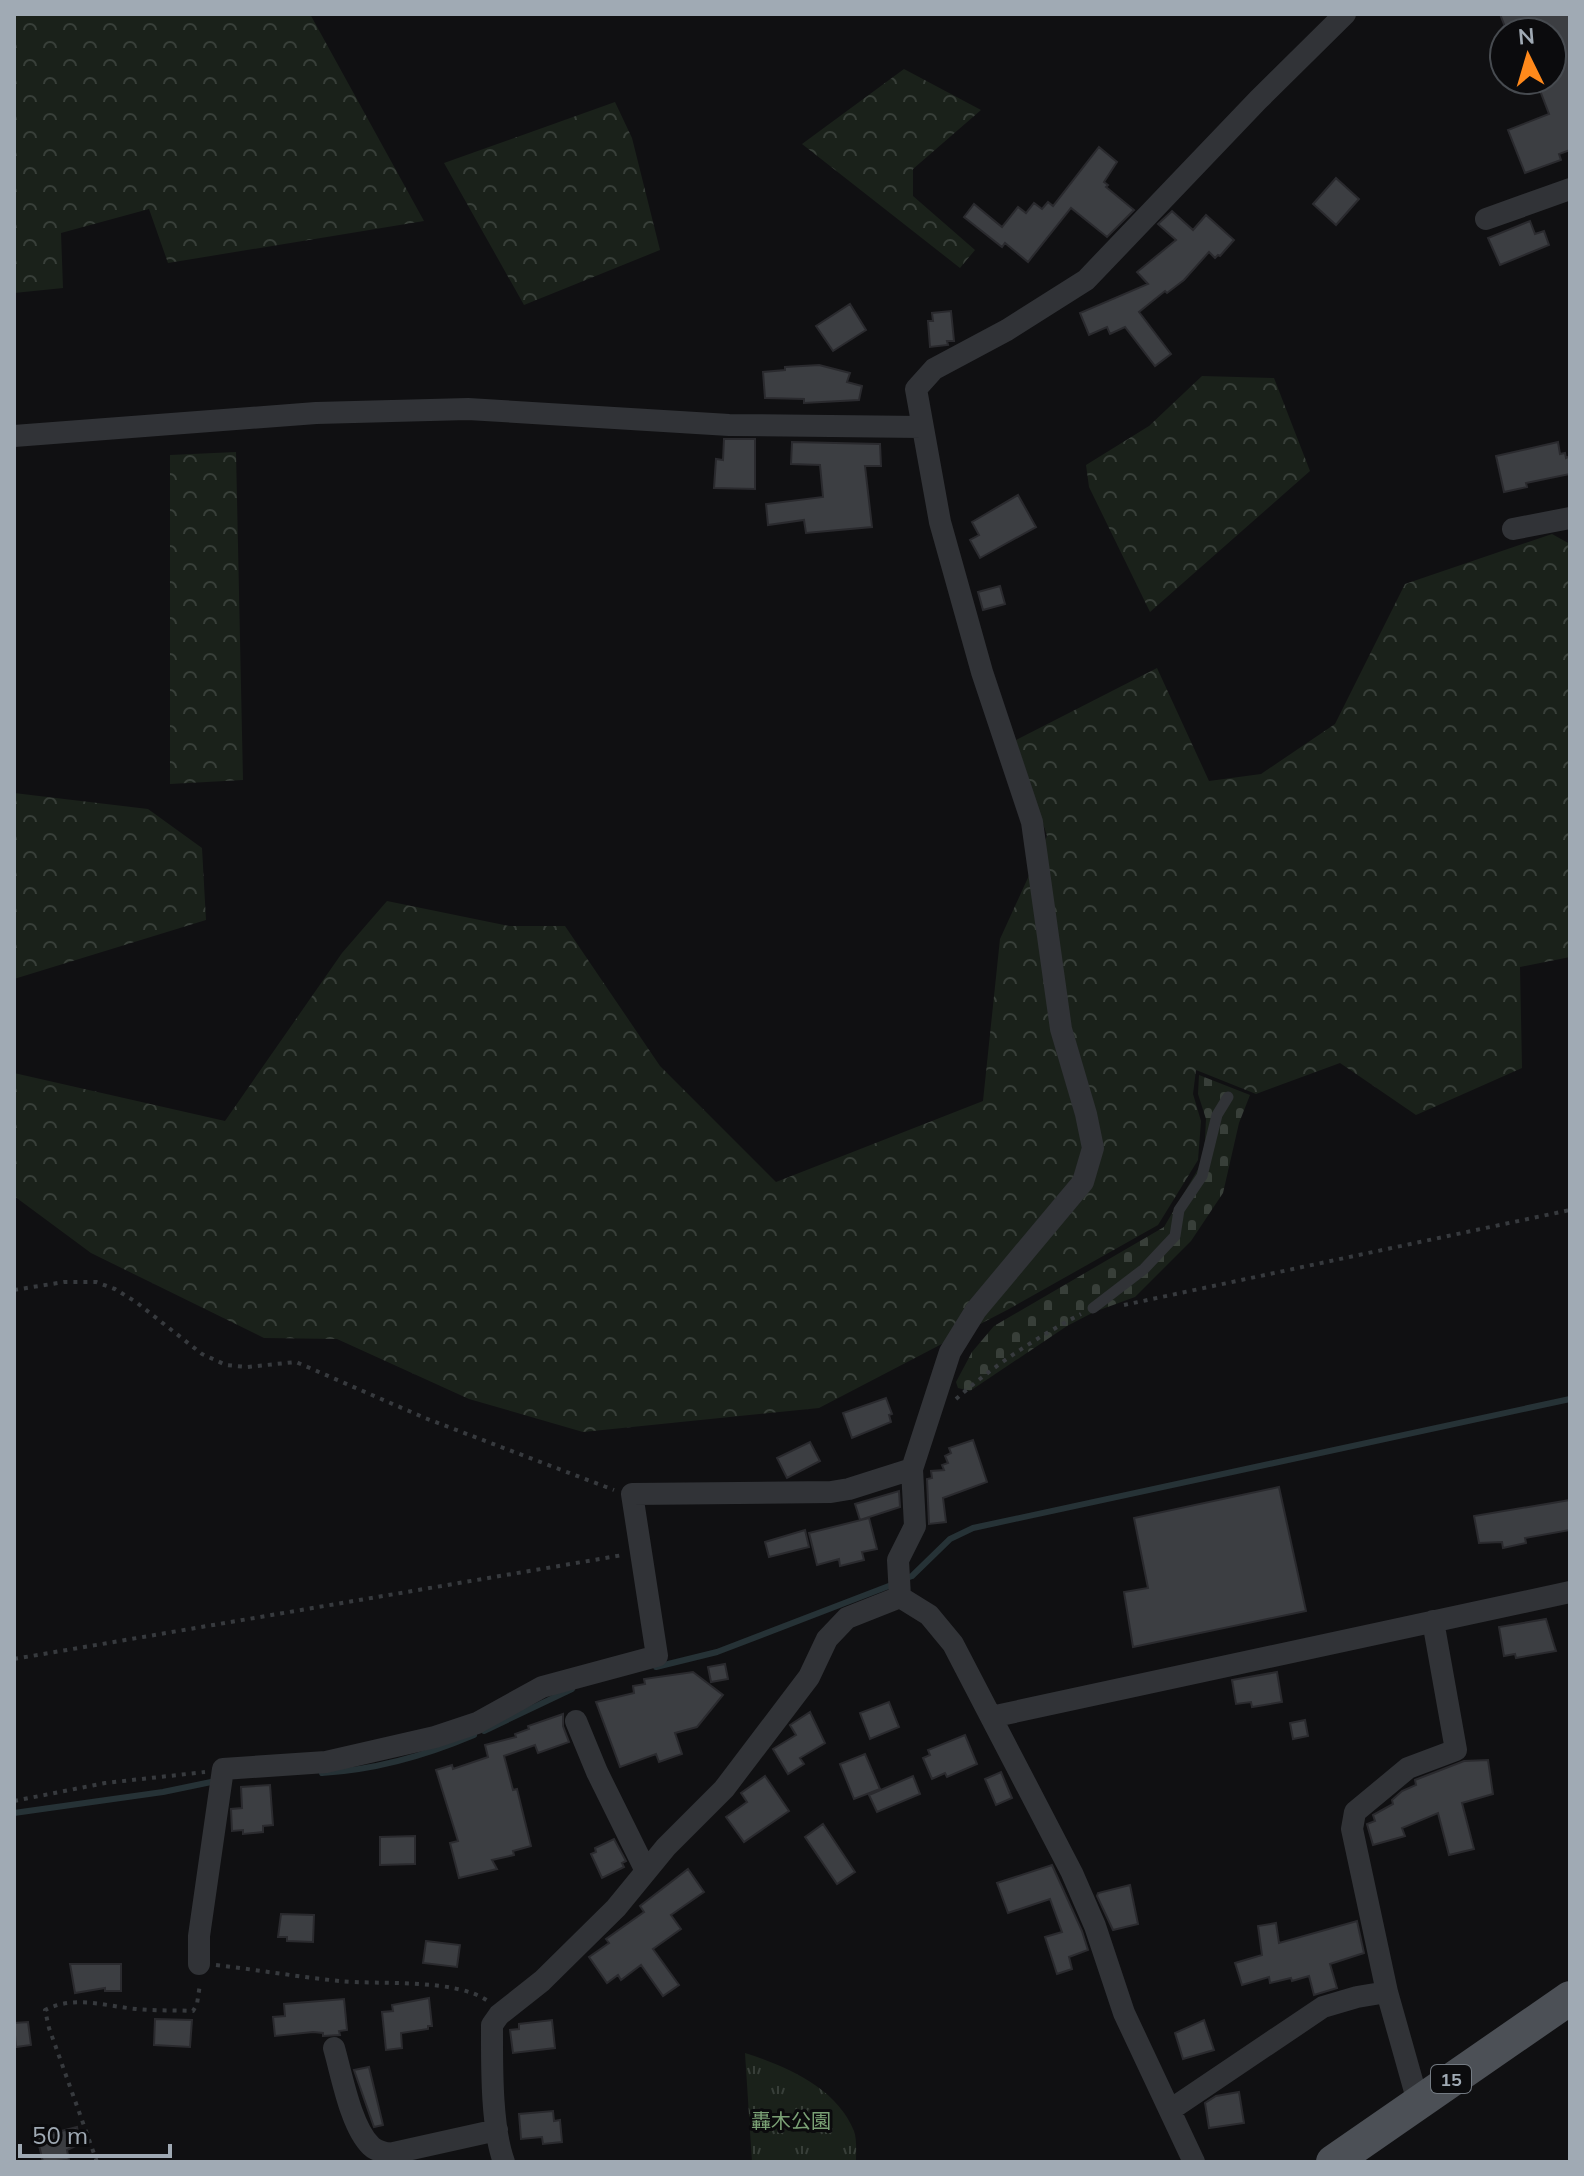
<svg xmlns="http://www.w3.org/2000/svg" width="1584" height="2176" font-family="Mulish,'Noto Sans JP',sans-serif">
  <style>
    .grass { fill: url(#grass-tufts) }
    .forest { fill: url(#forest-crowns) }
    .cemetery { fill: url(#cemetery-stones) }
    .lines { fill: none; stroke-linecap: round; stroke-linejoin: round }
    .stream { stroke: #263236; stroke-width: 6 }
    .building { fill: #3c3e42; stroke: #2a2a2e; stroke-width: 2 }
    .path { stroke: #373a3e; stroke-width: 4; stroke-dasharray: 4 6; stroke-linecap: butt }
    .service { stroke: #313337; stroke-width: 11 }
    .minor { stroke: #313337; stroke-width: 22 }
    .primary { stroke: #4c5056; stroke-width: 34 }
    .labels { text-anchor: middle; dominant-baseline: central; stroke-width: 6; stroke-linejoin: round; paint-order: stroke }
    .shield { fill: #0b0b0d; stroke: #737a82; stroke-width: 2 }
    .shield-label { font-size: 18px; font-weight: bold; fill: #a0aab4 }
    .park-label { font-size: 20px; fill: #7aa175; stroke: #0b0b0d }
  </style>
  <defs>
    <pattern id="grass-tufts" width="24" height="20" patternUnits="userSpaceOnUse" patternTransform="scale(2)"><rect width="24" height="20" fill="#1a211a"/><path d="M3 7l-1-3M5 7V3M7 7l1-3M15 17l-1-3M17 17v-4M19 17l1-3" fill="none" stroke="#383f39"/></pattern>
    <pattern id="forest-crowns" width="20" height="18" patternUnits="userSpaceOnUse" patternTransform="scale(2)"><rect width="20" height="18" fill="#1a211a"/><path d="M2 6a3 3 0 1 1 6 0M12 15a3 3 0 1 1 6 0" fill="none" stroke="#383f39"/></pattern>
    <pattern id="cemetery-stones" width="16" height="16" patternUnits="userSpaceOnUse" patternTransform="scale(2)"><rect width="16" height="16" fill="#1a211a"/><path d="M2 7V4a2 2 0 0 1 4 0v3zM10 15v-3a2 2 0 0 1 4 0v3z" fill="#383f39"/></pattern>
  </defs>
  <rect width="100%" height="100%" fill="#101012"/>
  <path class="grass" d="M745,2053C786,2066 837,2088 854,2131C857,2139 856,2153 856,2162H752Z"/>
  <path class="forest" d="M14,14H310L424,221L168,263L149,209L61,233L63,288L14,293Z
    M904,69L981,110L913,169V196L975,250L960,268L802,144Z
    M615,102L632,138L660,250L524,305L444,163Z
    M1202,376L1274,378L1310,471L1150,612L1089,487L1086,465L1149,426Z
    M236,452L243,780L170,784V455Z
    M1552,534L1570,544V957L1520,967L1522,1068L1416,1115L1340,1063L1256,1094L1196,1070L1193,1094L1201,1121L1198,1160L1158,1225L1009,1309L819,1408L583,1432L469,1399L337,1339L264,1338L91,1253L14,1196V1073L225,1121L342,953L387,901L509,926H565L660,1066L776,1182L983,1101L1000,939L1047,836L1016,740L1157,668L1209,781L1261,774L1335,724L1405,584Z
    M14,793L148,809L202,848L206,920L14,979Z"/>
  <path class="cemetery" d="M1199,1075L1250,1095L1239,1123L1223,1193L1191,1241L1135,1297L1094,1312L1067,1326L970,1391L958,1388L956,1382L972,1352L994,1326L1164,1227L1204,1159L1206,1119L1198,1094Z"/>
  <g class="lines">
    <path class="stream" d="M904,1579L912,1576L950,1539L973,1528L1570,1399
      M656,1667L717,1652L894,1584
      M484,1731L572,1689
      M322,1773C374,1770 427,1755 474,1735
      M14,1813L163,1792L216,1781"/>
  </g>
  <path class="building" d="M1500,14H1570V150L1559,154L1561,160L1525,173L1508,130L1549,114L1536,80H1552V32H1507Z
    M1099,147L1117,162L1104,182L1108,185L1106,187L1134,210L1107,237L1071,208L1028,262L1005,243L1002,247L964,217L974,204L1002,227L1018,207L1026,213L1034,203L1042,209L1048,202L1053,206Z
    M1336,178L1359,199L1336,225L1313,204Z
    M1172,211L1193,230L1206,215L1234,240L1220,256L1218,255L1215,258L1209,252L1184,280L1167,293L1165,291L1139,312L1171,354L1155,366L1125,327L1110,334L1107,327L1089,335L1080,313L1148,284L1137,272L1176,240L1158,224Z
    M1530,221L1535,234L1544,231L1549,245L1500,265L1488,238Z
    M850,304L866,330L833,351L816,326Z
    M951,311L954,341H947L948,345L930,347L928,321H933L932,313Z
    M819,365L850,373L847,382L862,386L859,400L804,403V399L765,398L763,372L785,370V367Z
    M724,439H755V489L714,488L716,459L723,460Z
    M792,442L880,444L881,466H865L872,527L806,533L804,520L768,525L766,504L823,497L820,465L791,464Z
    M1558,442L1560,454L1565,453L1566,458L1570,456V474L1526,483L1527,487L1504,492L1496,456Z
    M1018,495L1036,527L980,558L970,540L979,535L972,522Z
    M1000,586L1005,604L983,610L978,592Z
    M886,1398L892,1414L889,1415L891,1422L852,1438L843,1413Z
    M973,1440L987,1482L943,1498L946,1522L929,1524L927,1479L932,1478L931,1471L944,1470L942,1465L948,1463L945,1456L951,1453L949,1448Z
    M810,1442L820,1461L787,1478L777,1458Z
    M1279,1487L1306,1611L1133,1647L1124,1592L1148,1588L1134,1518Z
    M899,1491L900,1507L860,1520L855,1504Z
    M1570,1500V1530L1525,1538L1526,1543L1503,1548L1502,1542L1479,1543L1474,1516Z
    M869,1518L877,1549L862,1552L864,1560L840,1566L839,1559L817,1565L809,1533Z
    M805,1530L809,1547L769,1557L765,1542Z
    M1546,1619L1556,1651L1516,1658L1515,1654L1504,1656L1499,1627Z
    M725,1664L728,1679L711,1682L708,1667Z
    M693,1672L723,1695L697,1727L675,1733L682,1754L659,1762L656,1754L620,1767L596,1702L634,1693L633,1686L645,1684L644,1679Z
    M1277,1672L1282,1702L1252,1707L1251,1702L1236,1704L1232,1680Z
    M889,1702L899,1727L870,1739L860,1713Z
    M810,1712L825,1743L800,1758L804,1764L788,1774L773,1749L796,1735L790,1725Z
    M563,1714V1726L569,1742L538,1753L535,1745L504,1756L513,1790L517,1789L531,1846L513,1851L514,1855L492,1860L497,1869L459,1878L450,1843L458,1841L436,1770L452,1765L453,1769L488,1757L485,1745L516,1737L515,1734L529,1729L528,1726Z
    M1305,1720L1308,1736L1293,1739L1290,1723Z
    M965,1735L977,1764L947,1777L945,1773L932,1779L923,1758L930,1755L928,1750Z
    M865,1754L880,1789L854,1799L840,1764Z
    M1488,1760L1493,1794L1462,1803L1474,1849L1449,1855L1438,1813L1402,1828L1405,1836L1373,1845L1367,1824L1375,1821L1373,1815L1393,1804L1392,1800L1402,1791L1416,1785L1415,1780L1464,1761Z
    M1001,1772L1012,1798L996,1805L985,1779Z
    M765,1776L789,1811L744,1842L726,1817L747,1802L741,1793Z
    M913,1776L920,1794L877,1812L869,1795Z
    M270,1785L273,1825L263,1826V1832L243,1834V1830L232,1831L231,1809L242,1808L241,1787Z
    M823,1824L855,1872L837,1884L805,1837Z
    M415,1836V1864L380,1865V1837Z
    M614,1839L626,1861L622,1863L624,1867L602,1878L591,1854L596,1852L595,1848Z
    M1052,1865L1082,1931L1088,1950L1069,1957L1072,1969L1057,1974L1045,1937L1062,1932L1050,1899L1008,1913L997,1883Z
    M688,1869L704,1892L671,1915L681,1929L653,1949L679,1985L663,1996L641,1965L621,1980L618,1975L607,1983L589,1957L609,1943L606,1939L644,1912L640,1906Z
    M1130,1885L1138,1924L1113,1930L1097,1896L1098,1893Z
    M281,1914L314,1915L313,1942L287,1941V1937H278Z
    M1357,1921L1364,1953L1330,1964L1337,1988L1314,1995L1309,1976L1292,1981L1291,1978L1270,1983L1269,1977L1242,1985L1235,1963L1262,1955L1258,1926L1276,1923L1279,1943Z
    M426,1941L460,1945L457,1967L423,1963Z
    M70,1964H121V1991H105V1988L75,1993Z
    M429,1998L432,2026H428V2029L401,2033L402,2048L386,2050L382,2012L393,2011L392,2005Z
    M344,1999L347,2030L339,2031L340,2035L323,2036V2033L313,2032L275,2036L273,2017L285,2016L284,2004Z
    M155,2019L192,2020L190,2047L154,2045Z
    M552,2020L555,2048L513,2053L510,2030L519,2029V2024Z
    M1204,2020L1214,2050L1183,2059L1175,2033Z
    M28,2022L31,2045L16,2047L14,2023Z
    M369,2067L383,2125L374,2127L354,2070Z
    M1239,2092L1244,2123L1209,2128L1205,2103L1216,2096Z
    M553,2111L554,2121L560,2120L562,2142L543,2144L542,2137L521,2139L519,2114Z
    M77,2127L80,2144L67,2150L69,2160L43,2162L37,2137Z"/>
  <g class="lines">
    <path class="path" d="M14,1290L64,1282H96L115,1289L136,1302L202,1354L226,1365L247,1367L296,1362L425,1418L614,1490
      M1124,1305L1570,1210
      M956,1399C993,1366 1037,1337 1081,1314
      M14,1659L623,1555
      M14,1801L105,1783L205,1772
      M216,1965C258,1970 299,1977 340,1981C380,1985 455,1978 488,2001
      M97,2162L49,2028L45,2010C74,1995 105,2006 136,2009C155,2011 174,2010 193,2011L197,2004L200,1984"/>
    <path class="service" d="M1093,1308L1144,1269L1175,1236L1179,1210L1202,1176L1217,1115L1228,1097"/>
    <path class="minor" d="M1486,219L1570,189
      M14,436L316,413L468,409L729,425L922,427
      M1513,529L1570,518
      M900,1597L898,1560L915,1526L912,1469L950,1352L976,1310L1083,1182L1093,1148L1086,1114L1061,1029L1032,822L982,672L940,522L916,389L934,369L1007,330L1086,280L1258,100L1345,14
      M900,1597L929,1615L953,1644L1072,1873L1095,1926L1124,2013L1194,2162
      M991,1717L1570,1592
      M576,1721L597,1772L646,1871
      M199,1964V1936L223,1769L326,1762L435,1737L477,1723L542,1687L657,1656L632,1494L831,1492L849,1489L912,1469
      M334,2048C342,2076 351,2127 371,2146C376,2151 383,2152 389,2154L497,2130
      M1418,2102L1387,1992L1352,1829L1355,1812L1408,1768L1456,1750L1433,1621
      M1170,2110L1323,2007L1357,1997L1387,1992
      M504,2162C491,2127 492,2063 492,2025L499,2015L542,1981L616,1908L666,1847L724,1789L809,1677L827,1639L847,1618L900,1597"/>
    <path class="primary" d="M1333,2162L1570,1998"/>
  </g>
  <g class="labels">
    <rect class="shield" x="1431" y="2065" width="40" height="28" rx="6"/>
    <g class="shield-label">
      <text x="1451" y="2079">15</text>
    </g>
    <g class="park-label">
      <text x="791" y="2120">轟木公園</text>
    </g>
  </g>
  <rect width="1584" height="2176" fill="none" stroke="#a0aab4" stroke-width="32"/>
  <g transform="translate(1528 56) rotate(355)"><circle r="38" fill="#0b0b0d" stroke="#474b50" stroke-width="2"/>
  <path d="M0-6L14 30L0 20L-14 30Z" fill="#ff891b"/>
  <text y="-12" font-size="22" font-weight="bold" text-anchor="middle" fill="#a0aab4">N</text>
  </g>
  <path d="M20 2144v12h150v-12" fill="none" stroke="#a0aab4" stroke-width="4"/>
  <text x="32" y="2144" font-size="24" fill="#a0aab4" stroke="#0b0b0d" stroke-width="6" paint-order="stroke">50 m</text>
</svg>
